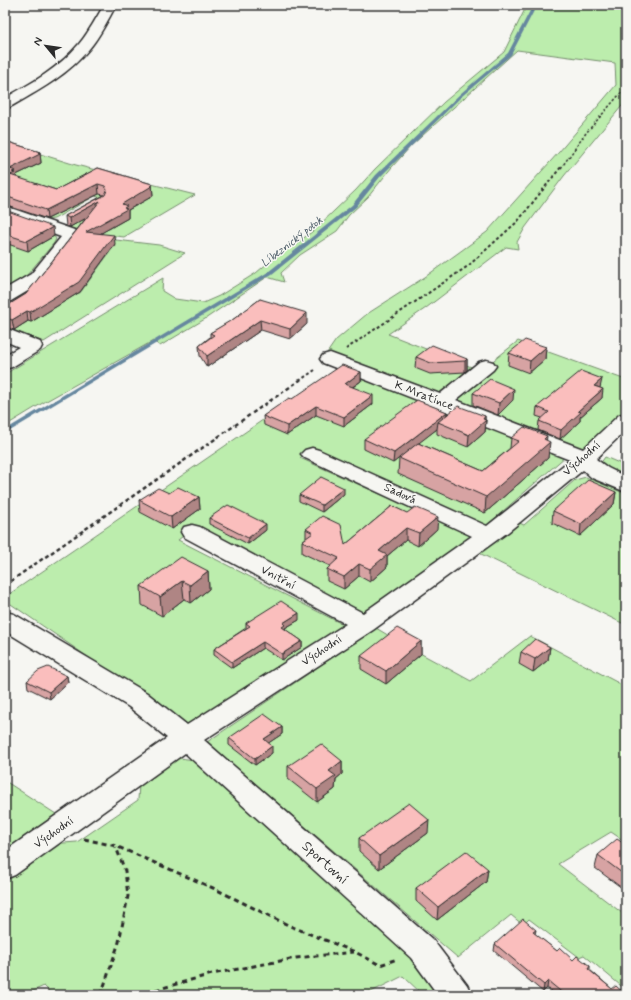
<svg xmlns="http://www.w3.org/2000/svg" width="631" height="1000" font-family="Mynerve,sans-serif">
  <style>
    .green { fill: #bcedad; stroke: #748c6c }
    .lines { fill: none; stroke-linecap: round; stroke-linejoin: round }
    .stream { fill: #66879f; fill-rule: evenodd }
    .minor-casing { stroke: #2b2b2b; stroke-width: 3 }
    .path-far3 { stroke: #2b2b2b; stroke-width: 1.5; stroke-dasharray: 2.5 2; stroke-linecap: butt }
    .path-far2 { stroke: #2b2b2b; stroke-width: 2; stroke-dasharray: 3 2.5; stroke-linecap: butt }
    .path-far1 { stroke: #2b2b2b; stroke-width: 2.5; stroke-dasharray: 4 3; stroke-linecap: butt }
    .path { stroke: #2b2b2b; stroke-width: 3; stroke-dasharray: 5 4; stroke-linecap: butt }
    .minor { fill: #f6f6f2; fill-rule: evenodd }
    .wall { fill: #d7a3a3; stroke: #2b2b2b }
    .shaded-wall { fill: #af8584; stroke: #2b2b2b }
    .building { fill: #fabebd; stroke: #2b2b2b }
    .labels { text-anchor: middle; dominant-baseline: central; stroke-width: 3; stroke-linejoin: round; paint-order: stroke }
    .far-water-label { font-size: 11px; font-style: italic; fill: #495965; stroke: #f6f6f2 }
    .street-label { font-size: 12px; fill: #2b2b2b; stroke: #f6f6f2 }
    .near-street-label { font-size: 14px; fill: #2b2b2b; stroke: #f6f6f2 }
  </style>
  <rect width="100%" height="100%" fill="#f6f6f2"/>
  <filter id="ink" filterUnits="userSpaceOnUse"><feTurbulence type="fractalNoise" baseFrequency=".025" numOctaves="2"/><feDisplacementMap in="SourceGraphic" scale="8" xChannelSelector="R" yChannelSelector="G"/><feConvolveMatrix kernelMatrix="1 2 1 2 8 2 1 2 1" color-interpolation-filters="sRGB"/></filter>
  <g filter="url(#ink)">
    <path class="green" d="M527,5H626V101L564,176L525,228L517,242L518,249L506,247L426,308L388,334L474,368L433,397L325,356L336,340L367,314L425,277L487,232L559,152L616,85L615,63L517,50L411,146L392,167L368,197L349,215L337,231L300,255L281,273L284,282L267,277L205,319L160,346L153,341L41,404L5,426V374L163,278L162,291L175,299L203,303L219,296L256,273L282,251L297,243L313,231L356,190L375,169L444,102L504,52Z
      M5,146L24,149L76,165L195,195L124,237L74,231L67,224L81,216L109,229L127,218L108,200L95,196L54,219L44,220L31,215L39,211L28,206L19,211L5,207Z
      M54,236L56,239L54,243L27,275L5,289V243Z
      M90,237L159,245L185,253L44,342L5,327V308L24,324L28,321L31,322L52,309L15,299L34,287L80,293L115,245Z
      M518,341L626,380V410L581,450L456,400L496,368L489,364Z
      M340,367L566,456L486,526L313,449L300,458L473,536L363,615L192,529L178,540L348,627L194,730L5,600V597Z
      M605,457L626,466V475L600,464Z
      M586,477L626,494V625L477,552L517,522L524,525L575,480Z
      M376,628L396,640L471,681L530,636L626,687V842L611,832L558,864L626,916V990L584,955L579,957L529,919L523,925L511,915L458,958L207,742Z
      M179,758L195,760L409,949L448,995H423L403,976L365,995H53L44,986L24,995H5V875L50,844L77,842L138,800L139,784Z
      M5,781L56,814L5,850Z"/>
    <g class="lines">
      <path class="stream" d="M533,5H537L511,55L462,96L380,177L356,207L272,274L5,434V430L268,272L352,205L376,175L460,94L508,53Z"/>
      <g class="minor-casing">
        <path id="minor" d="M104,5H116C108,20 100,36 89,49C68,75 38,91 10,107L5,108V98C32,83 59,68 79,44C89,32 96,18 104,5Z
          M5,206L77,231L79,235L43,282L11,301L5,302V289L31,274L61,237L5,217Z
          M5,328L40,342L42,346L40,350L12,367L5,369V355L19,347L5,341Z
          M330,353L440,394L479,362L486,360L493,362L496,366L493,370L456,400L583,449L619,415L626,413V430L596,459L608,468L626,477V492L592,478L583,470L508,532L373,630L204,740L433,940L467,985L472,995H438L411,958L185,753L15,875L5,879V851L167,738L129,707L5,631V612L14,614L147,693L187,725L346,624L184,537L181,532L184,527L192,525L200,527L363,613L472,536L305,458L301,454L305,450L312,448L319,450L487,526L570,460L323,363L320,359L323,355Z"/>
      </g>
      <path class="path-far3" d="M561,168L586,133L626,87"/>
      <path class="path-far2" d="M346,349L468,266L518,221L561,167
        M299,381L315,370"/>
      <path class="path-far1" d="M5,585L300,380"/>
      <path class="path" d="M84,839L116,846L213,888L290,926L355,952L380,965L397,959
        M101,995L119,942L128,896L125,871L116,847
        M138,995L212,974L296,958L354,952"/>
      <use href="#minor" class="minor"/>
    </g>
    <path class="wall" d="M5,141L40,152V154L41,163L16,175L17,178L56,190L98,168L152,184L153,196L128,210V218L101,233L115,244L80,292L31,322L28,321L14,330L5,327V307L26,294L86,218L70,227L66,226L65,216L104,195L99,194L47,219L5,205Z
      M5,210L54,236L28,251L5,243Z
      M260,299L307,324L290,339L261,330L207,367L200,356L199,346L210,337V333L231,321Z
      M546,347L545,359L529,373L508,365L509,353Z
      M416,357L467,359V370L465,372L430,374L415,368Z
      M361,372V381L353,387L373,404L344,426L316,415L287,435L264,425L263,416L292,399Z
      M600,388L602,398L580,417V421L560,439L538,430L539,421L542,418L536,416L537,407Z
      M473,393L513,400L498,415L473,405Z
      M447,412V415L485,416V420H486L485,432L468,447L437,434V429L418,443L483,471L510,448L511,438L547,441L548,458L485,513L398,474L399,458L393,463L364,449V439Z
      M626,448V466L620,464L622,452Z
      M616,492L614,504L580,536L552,523L553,511Z
      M169,493L199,497L200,509L172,529L140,512L139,500Z
      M344,494L322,512L299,501V495Z
      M392,506L437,529L418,546L406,540L387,556V567L370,582L359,576L344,589L327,581V569L330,566L302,553V541L306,538V529L345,545Z
      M209,518L266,530L248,544L209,524Z
      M208,571L209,589L191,603L184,599L162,616L142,605L141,586Z
      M299,620L285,628L286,630L302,641V647L282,660L263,648L232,668L214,655V649L246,628V623Z
      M421,641V654L386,684L361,669V656Z
      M550,647L548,660L533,672L519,664L521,652Z
      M67,676L68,682L50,699L28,688L27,681Z
      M282,727V734L268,743L272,753L255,765L229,745V738Z
      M342,761V774L336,779L335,789L317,802L288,779V766Z
      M428,833L379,869L359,851V838Z
      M626,845V891L595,868L598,855Z
      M488,869L486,882L437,920L416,901V888Z
      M536,930L535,934L557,951L573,960L590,966V970L612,989L626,995H556L547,988L543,992L494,951L495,944Z"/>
    <path class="shaded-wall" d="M40,152L41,163L16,175L17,180L11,185L10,169Z
      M98,184L99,194L47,219L46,210Z
      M152,184L153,196L128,210V218L87,241L86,232L122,204Z
      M100,201L101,210L70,227L69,218Z
      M53,227L54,236L28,251L27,241Z
      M114,235L115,244L80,292L31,322L30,312Z
      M27,311L28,321L14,330L12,320Z
      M307,313V324L290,339V329Z
      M260,320L261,330L207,367V356Z
      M546,347L545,359L529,373L530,361Z
      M467,359V370L465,372V361Z
      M361,372V381L345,392V384Z
      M602,379L600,388L594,386Z
      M514,389L513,400L498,415L499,403Z
      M603,389L602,398L580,417V421L560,439L561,430L578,411Z
      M373,395V404L344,426V417Z
      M316,406V415L287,435V426Z
      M447,412L446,422H438L437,429L393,463L394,453Z
      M485,416V422L486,420L485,432L468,447L469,435Z
      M547,436L546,445L550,442L548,458L485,513L486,497Z
      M344,488V494L322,512V505Z
      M616,492L614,504L580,536L581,524Z
      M199,497L200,509L172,529L171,517Z
      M438,517L437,529L418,546L419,533Z
      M266,524V530L248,544V538Z
      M406,528V540L387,556V567L370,582V569L379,551Z
      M359,564V576L344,589V577Z
      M208,571L209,589L191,603L190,585Z
      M182,581L184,599L162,616L160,597Z
      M299,613V620L285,628L286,631L282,627L283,623Z
      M302,641V647L282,660V654Z
      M421,641V654L386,684V671Z
      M263,642V648L232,668V662Z
      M550,647L548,660L533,672L535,659Z
      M67,676L68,682L50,699L49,692Z
      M282,727V734L264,746V739Z
      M272,746V753L255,765V759Z
      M342,761V774L336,779L335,789L317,802V789L329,771Z
      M429,820L428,833L379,869V856Z
      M488,869L486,882L437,920L438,907Z
      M548,981L547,988L543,992L544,985Z"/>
    <path class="building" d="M5,141L40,152L38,153L40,154L10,169L16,171L12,172L15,173L10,175L56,190L98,168L152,184L150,186H152L122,204L127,206L124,208L127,209L86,232L114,235L79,282L30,312L27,311L12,320L5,317V307L26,294L100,201L69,218L65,216L105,195L107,190L105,186L98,184L46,210L5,196Z
      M5,210L53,227L27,241L5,234Z
      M260,299L307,313L290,329L260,320L207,356L199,346L214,335L210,333L230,321H231Z
      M525,340L546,347L530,361L509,353Z
      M432,345L467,359L465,361L431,363L416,357Z
      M342,365L361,372L345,384L373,395L344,417L316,406L287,426L263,416L289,398L292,399Z
      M581,371L602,379L594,386L603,389L578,411L581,412L561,430L539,421L549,412L537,407Z
      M490,379L514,389L499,403L473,393Z
      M417,400L447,412L394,453L364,439Z
      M458,406L485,416L483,419L486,420L469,435L438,422Z
      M524,427L547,436L544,439L550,442L486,497L399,458L418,443L483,471L519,441L511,438Z
      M626,448V453L622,452Z
      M321,477L344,488L322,505L299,495Z
      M588,480L616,492L581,524L553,511Z
      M178,487L199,497L171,517L139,500L158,488L169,493Z
      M228,505L266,524L248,538L209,518Z
      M392,506L407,513L415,507L438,517L419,533L406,528L379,551L387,555L370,569L359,564L344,577L327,569L339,558L302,541L313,533L306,529L322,516L341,525L345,545Z
      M181,557L208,571L190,585L182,581L160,597L141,586Z
      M281,601L299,613L283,623L285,625L282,627L302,641L282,654L263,642L232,662L214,649L250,626L246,623Z
      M397,628L421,641L386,671L361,656Z
      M535,639L550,647L535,659L521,652Z
      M48,667L67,676L49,692L27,681L38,671Z
      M264,714L282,727L264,739L272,746L255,759L229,738Z
      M321,744L342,761L329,771L336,776L317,789L288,766Z
      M409,803L429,820L379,856L359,838Z
      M617,839L626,845V876L598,855Z
      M466,851L488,869L438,907L416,888Z
      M523,919L536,930L533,932L557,951L560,948L573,960L577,956L590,966L588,969L612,989L616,986L626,995H565L548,981L544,985L495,944Z"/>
  </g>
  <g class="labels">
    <g class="far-water-label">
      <text transform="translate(292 242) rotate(-38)">Líbeznický potok</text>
    </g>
    <g class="street-label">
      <text transform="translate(424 396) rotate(21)">K Mratínce</text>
      <text transform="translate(582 459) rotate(-41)">Východní</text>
      <text transform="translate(400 494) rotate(25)">Sadová</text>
      <text transform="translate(278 578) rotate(28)">Vnitřní</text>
      <text transform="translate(322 651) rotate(-33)">Východní</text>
      <text transform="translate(54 833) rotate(-35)">Východní</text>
    </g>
    <g class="near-street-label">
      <text transform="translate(325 863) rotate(42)">Sportovní</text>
    </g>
  </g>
  <rect width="631" height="1000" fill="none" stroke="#f6f6f2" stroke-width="20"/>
  <rect x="10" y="10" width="611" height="980" fill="none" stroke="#2b2b2b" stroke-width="1.5" filter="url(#ink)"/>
  <g transform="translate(46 46) rotate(299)" stroke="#f6f6f2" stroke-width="3" paint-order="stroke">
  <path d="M0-3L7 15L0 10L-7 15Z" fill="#2b2b2b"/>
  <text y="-6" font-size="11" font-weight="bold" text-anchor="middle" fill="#2b2b2b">N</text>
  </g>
</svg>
